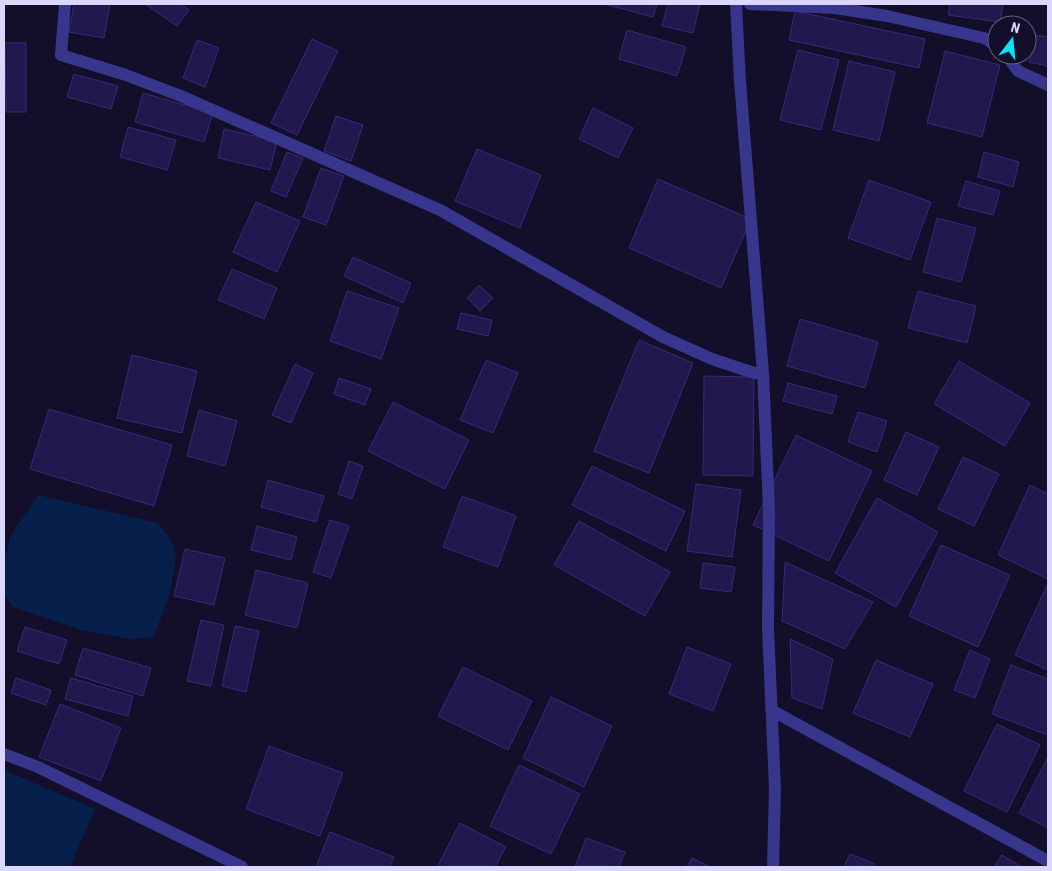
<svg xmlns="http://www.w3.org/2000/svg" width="1052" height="871" font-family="'Roboto Condensed',sans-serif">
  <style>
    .water { fill: #061f4b }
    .building { fill: #23184d; stroke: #38287b }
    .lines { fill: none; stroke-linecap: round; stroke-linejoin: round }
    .minor { stroke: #38358d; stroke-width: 12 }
  </style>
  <rect width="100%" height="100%" fill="#130e2a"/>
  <path class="water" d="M38,495L158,523C162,529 169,535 172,542C183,565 163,615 153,637L128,639L81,630L13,607L4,595V562L11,535Z
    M4,770L95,809L70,867H4Z"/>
  <path class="building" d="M74,4H110L104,38L69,32Z
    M145,4H181L189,10L177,26Z
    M604,4H657L653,17Z
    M668,4H700L693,33L662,26Z
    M950,4H1003L1000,22L948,15Z
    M795,11L925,39L919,68L789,40Z
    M627,30L686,47L677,76L619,59Z
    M1035,35L1048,37V66L1029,62Z
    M312,39L338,51L297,135L271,123Z
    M197,40L219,48L205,87L183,78Z
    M5,43H26V112H6Z
    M798,50L839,60L821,130L780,120Z
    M945,51L1000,65L982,137L927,123Z
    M849,61L895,72L879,141L833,130Z
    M74,74L118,86L111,109L67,97Z
    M143,93L213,113L204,142L135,122Z
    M593,108L633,128L618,158L579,139Z
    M336,116L363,125L351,161L324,151Z
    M128,127L176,140L167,170L120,157Z
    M224,129L277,141L270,170L218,158Z
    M477,149L541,175L520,228L455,201Z
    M287,152L303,158L286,197L271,191Z
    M984,152L1019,162L1013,187L978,177Z
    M321,168L344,176L326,225L303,217Z
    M658,179L751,219L721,288L629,248Z
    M869,180L931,202L910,260L848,238Z
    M966,181L1000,191L993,215L958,206Z
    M256,202L300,221L277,272L233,252Z
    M937,218L976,228L961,282L923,272Z
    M353,257L411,283L403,303L344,276Z
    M232,269L277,288L264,319L218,300Z
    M479,285L493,298L480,311L467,298Z
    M347,291L399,308L381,359L330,341Z
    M918,291L976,306L967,343L908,328Z
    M461,313L492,320L488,336L457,329Z
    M800,319L878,342L865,388L787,366Z
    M639,340L693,363L649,473L594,451Z
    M132,355L197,371L182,433L117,418Z
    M486,360L518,373L493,433L460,420Z
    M959,361L1030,403L1005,446L934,404Z
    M295,364L313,373L291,423L272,415Z
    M704,376L754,377L753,476L703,475Z
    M339,378L371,389L365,405L334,394Z
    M788,383L837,396L832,414L783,401Z
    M393,402L469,440L445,489L368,451Z
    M49,409L172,445L154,506L30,469Z
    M199,410L237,421L225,466L187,456Z
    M858,412L887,421L877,452L848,442Z
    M906,432L939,447L917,495L884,480Z
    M796,435L872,471L829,561L753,525Z
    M963,457L999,474L974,526L938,509Z
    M349,461L363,466L352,499L338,494Z
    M592,466L685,511L666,551L572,505Z
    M268,480L324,496L316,522L261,507Z
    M696,484L741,490L732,557L687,551Z
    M1030,485L1048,494V579L998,555Z
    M462,496L516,516L498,567L443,547Z
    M877,498L938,532L896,607L835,573Z
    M330,520L349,526L331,578L313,572Z
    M579,521L670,572L645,616L554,565Z
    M257,526L297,537L291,560L251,550Z
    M941,545L1010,575L978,647L909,616Z
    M185,549L225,558L214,605L174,596Z
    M785,562L873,602L845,649L782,621Z
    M703,563L735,567L731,592L700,588Z
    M256,570L308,583L297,628L245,615Z
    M1047,585H1048V670L1015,655Z
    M201,620L224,625L211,686L187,681Z
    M235,626L259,631L246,692L222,686Z
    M25,627L67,640L59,664L17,651Z
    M790,639L833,659L822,709L792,698Z
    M687,647L731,664L713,711L669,694Z
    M83,648L151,668L143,696L75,675Z
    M970,650L990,659L975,698L954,690Z
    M876,660L933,684L910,737L853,713Z
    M1011,665L1048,679V735L992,714Z
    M463,667L532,701L508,750L438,716Z
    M16,678L51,690L46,705L11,693Z
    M71,678L133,696L128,716L65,699Z
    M551,697L612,726L584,787L523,758Z
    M60,704L121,728L101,781L39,757Z
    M997,724L1040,745L1007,812L964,791Z
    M269,746L343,773L320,836L246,809Z
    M1048,757V828L1019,813Z
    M519,765L580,794L551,854L490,826Z
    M460,823L506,847L495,867H437Z
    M330,832L394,857L390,867H316Z
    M586,838L625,852L619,867H575Z
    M850,854L875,864L873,867H844Z
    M1002,855L1022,867H994Z
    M692,858L710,867H687Z"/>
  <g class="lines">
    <path class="minor" d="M65,4L61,55L126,75L181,96L440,210L663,337L712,359L754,373H763
      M736,4L740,81L763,373L769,509L768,628L775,789L773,867
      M750,4L835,8L887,16L984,38L997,46
      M1006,55L1018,71L1048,85
      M771,710L1048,861
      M4,754L38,767L242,867"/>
  </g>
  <rect width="1052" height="871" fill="none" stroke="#dcd7ff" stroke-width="10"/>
  <g transform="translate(1012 40) rotate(16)"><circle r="24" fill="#130e2a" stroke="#635e7f"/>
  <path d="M0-4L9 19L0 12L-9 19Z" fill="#03e6ff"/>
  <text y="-8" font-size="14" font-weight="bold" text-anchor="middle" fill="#dcd7ff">N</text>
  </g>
</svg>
